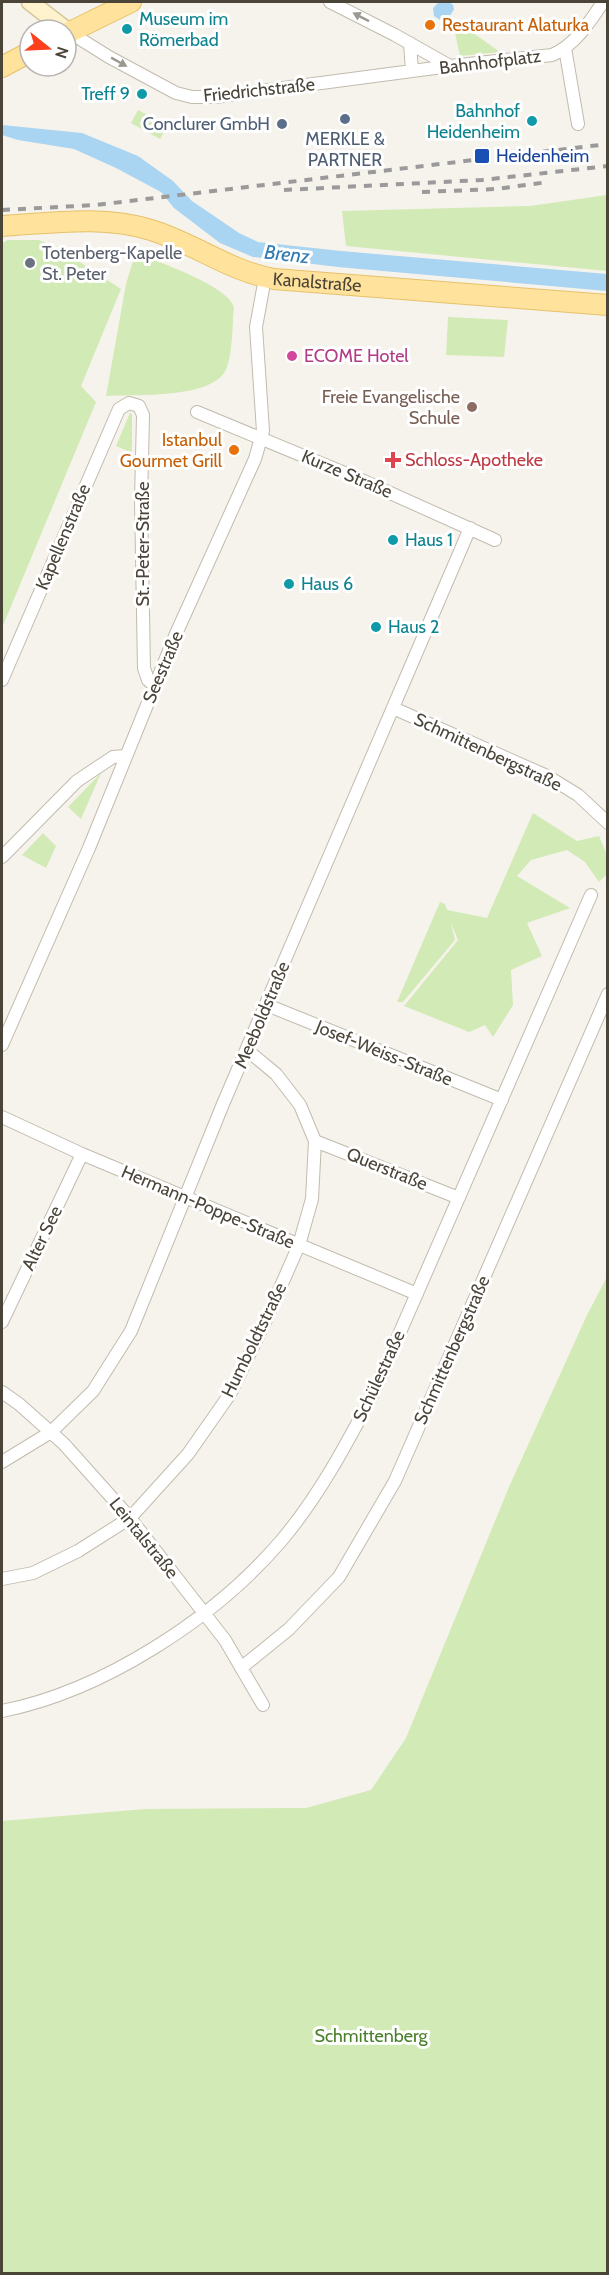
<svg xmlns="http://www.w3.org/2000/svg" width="609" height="2275" font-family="Cabin,sans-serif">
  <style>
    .green { fill: #d2eab5 }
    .water { fill: #a9d4f2 }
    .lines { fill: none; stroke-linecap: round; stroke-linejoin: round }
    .minor-casing { stroke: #c2bbae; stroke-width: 14 }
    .secondary-casing { stroke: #d6c79b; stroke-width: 19 }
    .primary-casing { stroke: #e6c16a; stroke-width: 22 }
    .minor { stroke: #fff; stroke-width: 12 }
    .secondary { stroke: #fff3cd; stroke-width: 16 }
    .primary { stroke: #ffe39c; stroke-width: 20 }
    .rail { stroke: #9a9a9a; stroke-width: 4; stroke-dasharray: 8 8; stroke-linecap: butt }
    .oneway { fill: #9c9892 }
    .food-dot { fill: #e8710a; stroke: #fff; stroke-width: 2 }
    .culture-dot { fill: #0f9aa8; stroke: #fff; stroke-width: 2 }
    .service-dot { fill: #5c6f8a; stroke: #fff; stroke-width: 2 }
    .transit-dot { fill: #1a4fb4; stroke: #fff; stroke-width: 2 }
    .worship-dot { fill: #6b7280; stroke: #fff; stroke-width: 2 }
    .hotel-dot { fill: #d1479c; stroke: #fff; stroke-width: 2 }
    .education-dot { fill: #8d6e63; stroke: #fff; stroke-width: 2 }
    .health-dot { fill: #e0444e; stroke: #fff; stroke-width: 2 }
    .labels { text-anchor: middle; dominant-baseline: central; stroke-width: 6; stroke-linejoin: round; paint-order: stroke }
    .culture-label { font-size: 18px; fill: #0d838f; stroke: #fff; text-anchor: start }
    .food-label { font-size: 18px; fill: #c56008; stroke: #fff; text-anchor: start }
    .street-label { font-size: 18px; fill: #4b4439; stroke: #fff }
    .service-label { font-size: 18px; fill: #4e5e75; stroke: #fff; text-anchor: end }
    .transit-label { font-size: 18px; fill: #164399; stroke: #fff; text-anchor: start }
    .worship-label { font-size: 18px; fill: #5b616d; stroke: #fff; text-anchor: start }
    .hotel-label { font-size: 18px; fill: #b23c85; stroke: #fff; text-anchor: start }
    .education-label { font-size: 18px; fill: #785e54; stroke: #fff; text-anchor: end }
    .health-label { font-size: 18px; fill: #be3a42; stroke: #fff; text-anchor: start }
    .park-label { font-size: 18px; fill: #4a7f2a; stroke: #fff }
    .water-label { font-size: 20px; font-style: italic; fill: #2e7ab2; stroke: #fff }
  </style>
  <rect width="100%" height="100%" fill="#f6f3ec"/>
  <path class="green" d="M462,25L500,52L460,56L455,33Z
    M138,110L168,126L160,139L131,123Z
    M607,195V271L346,246L342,211L530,206Z
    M8,240H39L60,249L121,289L81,386L96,402L2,628V243Z
    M138,254C159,262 228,286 234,307C232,326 233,349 227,367C216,400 135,394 106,396L126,284L132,264Z
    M448,317L508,320L504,357L446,355Z
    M130,413L132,414V453L116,446Z
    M101,773L81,819L68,807Z
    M533,813L577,841L599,836L607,855V874L599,882L585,862L567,850L531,860L517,876L570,908L527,923L542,956L511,970L513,1005L493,1037L485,1025L469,1032L404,1006L458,940L451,923L455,940L403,1002H397L440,902L445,904L447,910L487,918Z
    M43,833L56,846L46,868L22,855Z
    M607,1277V2273H2V1821L145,1809L306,1808L371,1790L406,1738L509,1487L587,1315Z"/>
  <path class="water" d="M439,2H449L453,5L454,9L450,16H444L440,20L434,16L433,8Z
    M2,125L82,133L138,156L173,181L192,201L239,233L258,242L341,251L607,274V291L338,267L253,257L220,243L174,208L161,192L116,168L74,149L18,140L2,135Z"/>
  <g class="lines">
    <g class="minor-casing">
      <path id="minor" d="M330,2L395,35L450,66
        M69,32L109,57L176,93L192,97H215L450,66L552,55C574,46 590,22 603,2
        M410,43L412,71
        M565,48L578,124
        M197,412L359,479L495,540
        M2,680L119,409L129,403L139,406L143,415L141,501L144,668L148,680L154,685
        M393,708L547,776L578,795L608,823
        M2,857L77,781L113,757L125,756
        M267,1005L502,1100
        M2,1045L89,848L175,636L255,459L263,431L256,327L265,278
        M2,1117L82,1154L417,1294
        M315,1141L459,1198
        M2,1322L82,1154
        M2,1392L19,1404L64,1444L130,1518L225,1640L263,1705
        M2,1462L51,1432L93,1391L131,1331L223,1104L470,528
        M2,1579L33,1573L78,1551L130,1518L188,1454L230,1394L266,1320L299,1245L312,1199L315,1141L300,1105L276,1074L247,1050
        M241,1668L289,1629L339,1577L395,1481L608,994
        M2,1711C103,1691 214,1619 281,1541C319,1496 346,1445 373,1394L591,895"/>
    </g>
    <g class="secondary-casing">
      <path id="secondary" d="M30,2L69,32"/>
    </g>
    <g class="primary-casing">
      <g id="primary">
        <path d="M66,34L131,2"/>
        <path d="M2,67L30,52"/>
        <path id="s1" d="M2,226C51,223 104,215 151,230C194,243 229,271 274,279L608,305"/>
      </g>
    </g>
    <use href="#minor" class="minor"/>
    <use href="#secondary" class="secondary"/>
    <use href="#primary" class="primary"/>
    <path class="rail" d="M284,190L482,180L608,166
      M422,192L496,189L548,182
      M2,210L96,205L608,144"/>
  </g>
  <defs><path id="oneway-solid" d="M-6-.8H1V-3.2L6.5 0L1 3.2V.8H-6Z" transform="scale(1.5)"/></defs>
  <g class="oneway">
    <use href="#oneway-solid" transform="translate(361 17) rotate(-153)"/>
    <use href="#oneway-solid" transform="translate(119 62) rotate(29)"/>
  </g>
  <g class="food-dot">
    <circle cx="430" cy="25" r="6"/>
    <circle cx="234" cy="450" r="6"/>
  </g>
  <g class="culture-dot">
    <circle cx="127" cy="29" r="6"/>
    <circle cx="142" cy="94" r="6"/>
    <circle cx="532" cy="121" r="6"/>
    <circle cx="393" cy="540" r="6"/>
    <circle cx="289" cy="584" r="6"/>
    <circle cx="376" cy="627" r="6"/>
  </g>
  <g class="service-dot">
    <circle cx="345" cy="119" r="6"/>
    <circle cx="282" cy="124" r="6"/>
  </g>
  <rect class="transit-dot" x="474" y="148" width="16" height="16" rx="3"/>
  <circle class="worship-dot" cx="30" cy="263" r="6"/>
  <circle class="hotel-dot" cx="292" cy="356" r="6"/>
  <circle class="education-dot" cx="472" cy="407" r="6"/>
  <path class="health-dot" d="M390 451h6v6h6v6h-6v6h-6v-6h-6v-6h6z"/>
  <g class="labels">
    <g class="culture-label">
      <text x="139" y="19">Museum im<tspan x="139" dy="21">Römerbad</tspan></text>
      <text x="130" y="94" text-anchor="end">Treff 9</text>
      <text x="520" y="111" text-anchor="end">Bahnhof<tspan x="520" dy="21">Heidenheim</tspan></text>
      <text x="405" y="540">Haus 1</text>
      <text x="301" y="584">Haus 6</text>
      <text x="388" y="627">Haus 2</text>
    </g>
    <g class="food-label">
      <text x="442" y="25">Restaurant Alaturka</text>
      <text x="222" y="440" text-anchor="end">Istanbul<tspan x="222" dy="21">Gourmet Grill</tspan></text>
    </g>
    <g class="street-label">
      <text transform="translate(490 62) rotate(-7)">Bahnhofplatz</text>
      <text transform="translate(259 90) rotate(-6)">Friedrichstraße</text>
      <text stroke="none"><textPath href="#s1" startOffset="326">Kanalstraße</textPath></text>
      <text transform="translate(347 474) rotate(23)">Kurze Straße</text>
      <text transform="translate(63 537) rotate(-67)">Kapellenstraße</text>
      <text transform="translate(143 544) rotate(-90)">St.-Peter-Straße</text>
      <text transform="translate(163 667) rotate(-67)">Seestraße</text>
      <text transform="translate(488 752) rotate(25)">Schmittenbergstraße</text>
      <text transform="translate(262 1015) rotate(-67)">Meeboldstraße</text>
      <text transform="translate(384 1053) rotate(22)">Josef-Weiss-Straße</text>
      <text transform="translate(387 1169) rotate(22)">Querstraße</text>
      <text transform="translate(208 1207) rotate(23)">Hermann-Poppe-Straße</text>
      <text transform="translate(42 1238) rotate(-64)">Alter See</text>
      <text transform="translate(254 1340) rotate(-64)">Humboldtstraße</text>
      <text transform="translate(452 1350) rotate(-66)">Schmittenbergstraße</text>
      <text transform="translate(379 1376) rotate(-65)">Schülestraße</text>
      <text transform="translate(144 1538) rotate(51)">Leintalstraße</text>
    </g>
    <g class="service-label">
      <text x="270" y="124">Conclurer GmbH</text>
      <text x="345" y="139" text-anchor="middle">MERKLE &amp;<tspan x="345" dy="21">PARTNER</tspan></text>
    </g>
    <g class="transit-label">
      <text x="496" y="156">Heidenheim</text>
    </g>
    <g class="worship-label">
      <text x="42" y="253">Totenberg-Kapelle<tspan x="42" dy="21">St. Peter</tspan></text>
    </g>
    <g class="hotel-label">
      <text x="304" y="356">ECOME Hotel</text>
    </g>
    <g class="education-label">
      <text x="460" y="397">Freie Evangelische<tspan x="460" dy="21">Schule</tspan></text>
    </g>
    <g class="health-label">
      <text x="405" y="460">Schloss-Apotheke</text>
    </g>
    <g class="park-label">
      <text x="371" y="2036">Schmittenberg</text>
    </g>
    <g class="water-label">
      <text transform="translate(287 254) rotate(6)">Brenz</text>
    </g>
  </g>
  <rect width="609" height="2275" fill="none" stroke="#4b4439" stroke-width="6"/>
  <g transform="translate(48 48) rotate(108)"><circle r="28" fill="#ffffff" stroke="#b7b4b0" stroke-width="1.5"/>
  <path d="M0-4.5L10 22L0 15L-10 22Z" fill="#fc3f1d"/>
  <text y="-9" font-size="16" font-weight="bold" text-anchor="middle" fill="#4b4439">N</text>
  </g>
</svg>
